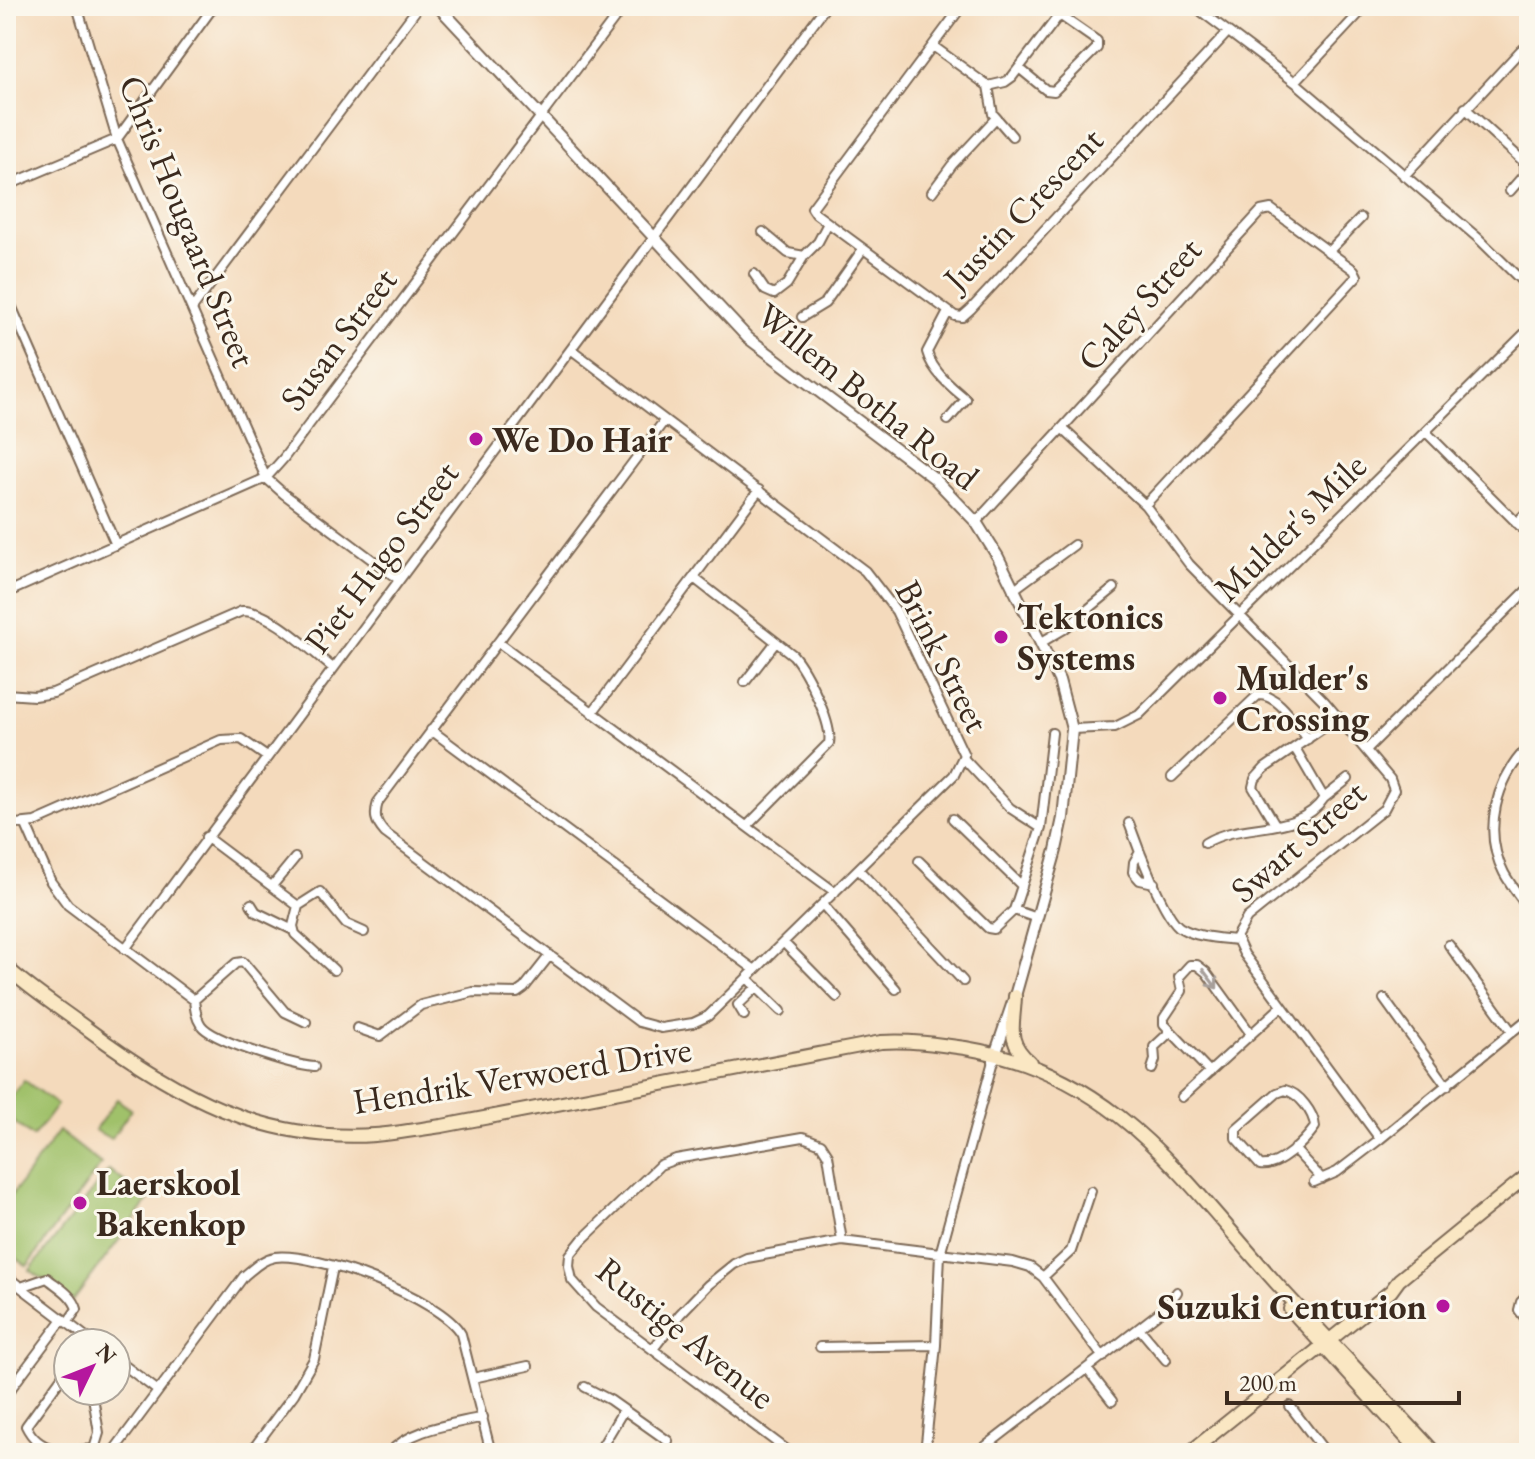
<svg xmlns="http://www.w3.org/2000/svg" width="1535" height="1459" font-family="'EB Garamond',serif">
  <style>
    .green { fill: #a0c16a; stroke: #6e7644; stroke-width: 2 }
    .lines { fill: none; stroke-linecap: round; stroke-linejoin: round }
    .minor-casing { stroke: #7c6855; stroke-width: 12 }
    .tertiary-casing { stroke: #7c6855; stroke-width: 14 }
    .secondary-casing { stroke: #7c6855; stroke-width: 16 }
    .minor { stroke: #fff; stroke-width: 8 }
    .tertiary { stroke: #fff; stroke-width: 10 }
    .secondary { stroke: #fae7c3; stroke-width: 12 }
    .oneway { stroke: #a79f9a }
    .poi-dot { fill: #b5179e; stroke: #fbf7ec; stroke-width: 3 }
    .labels { text-anchor: middle; dominant-baseline: central; stroke-width: 6; stroke-linejoin: round; paint-order: stroke }
    .street-label { font-size: 36px; fill: #3b2a1e; stroke: #fbf7ec }
    .poi-label { font-size: 36px; font-weight: bold; fill: #3b2a1e; stroke: #fbf7ec; text-anchor: start }
  </style>
  <rect width="100%" height="100%" fill="#fbf7ec"/>
  <filter id="ink" filterUnits="userSpaceOnUse"><feTurbulence type="fractalNoise" baseFrequency=".0125" numOctaves="2"/><feDisplacementMap in="SourceGraphic" scale="16" xChannelSelector="R" yChannelSelector="G"/><feConvolveMatrix kernelMatrix="1 2 1 2 8 2 1 2 1" color-interpolation-filters="sRGB"/></filter>
  <filter id="wash" filterUnits="userSpaceOnUse"><feTurbulence type="fractalNoise" baseFrequency=".006" numOctaves="4" result="noise"/><feDisplacementMap in="SourceGraphic" scale="32" xChannelSelector="R" yChannelSelector="G"/><feGaussianBlur stdDeviation="1.8" result="paint"/><feColorMatrix in="noise" values="0 0 0 0 0 0 0 0 0 0 0 0 0 0 0 0 0 1.4 0 .05"/><feComposite in="paint" operator="in"/></filter>
  <g filter="url(#wash)">
    <rect width="100%" height="100%" fill="#f4dabc"/>
    <path class="green" d="M24,1080L57,1105L33,1137L6,1116V1104Z
      M117,1099L131,1110L111,1139L95,1130Z
      M59,1131L101,1164L27,1266L6,1250V1203Z
      M109,1170L149,1200L73,1301L30,1270Z"/>
  </g>
  <g filter="url(#ink)">
    <g class="lines">
      <g class="minor-casing">
        <path id="minor" d="M77,6L117,139L266,478L284,494L398,579
          M962,6L812,208L816,214L955,316L962,317L971,309L1228,32
          M1194,6L1295,82L1478,238L1529,288
          M933,46L988,86
          M1295,82L1366,6
          M988,86L1005,82L1012,77L1056,19L1061,16L1097,41V48L1054,91L1046,90L1019,68
          M988,86L993,114L1012,136
          M1465,108L1524,162V175L1510,191
          M1404,176L1521,50L1529,47
          M6,186L117,139L214,6
          M932,192L952,165L995,119
          M763,232L788,253L804,256L818,242L828,223
          M1328,252L1361,218
          M754,274L765,290L774,294L787,284L804,256
          M6,294L116,545
          M192,309L419,6
          M948,312L927,352C932,371 951,387 966,399L948,420
          M802,317L825,303L863,249
          M572,350L865,571L896,611L964,755L954,775L708,1016L693,1023L661,1028L639,1022L385,833C375,822 374,815 378,802L664,421
          M1063,429L1145,505L1189,564L1325,702L1390,779L1394,790L1384,809L1247,918L1236,937L1244,954L1380,1139
          M1427,433L1529,535
          M976,522L1261,211L1271,209L1354,270L1357,276L1145,505
          M1516,523L1529,510
          M694,578L793,655C806,670 833,724 829,743L747,826
          M1013,590L1074,545
          M6,593L266,478L283,459L624,6
          M498,642L835,892
          M1040,643L1064,629L1114,588
          M745,682L776,642
          M6,694L34,696L53,693L242,611C270,610 311,651 333,668
          M592,713L759,490
          M1072,729L1115,727L1139,715L1529,329
          M431,730L755,970
          M1529,746C1496,779 1482,831 1504,873C1511,886 1521,898 1529,909
          M1367,749L1529,588
          M964,759L1010,808L1041,828
          M1172,777L1258,695C1279,694 1295,724 1308,739
          M1324,798L1348,779
          M953,819L1022,886
          M1129,823C1136,843 1165,920 1181,928C1196,937 1219,938 1236,940
          M1275,824L1253,787L1255,779L1265,768L1339,717
          M6,825L35,822L221,740L241,739L267,757
          M26,825L51,882L68,905L194,1000L236,963L243,962L285,1012L306,1022
          M206,837L298,906
          M1205,843C1242,820 1299,837 1324,798L1295,748
          M1140,852L1134,862L1133,872L1140,880L1154,883
          M919,861L988,928L994,929L1014,910L1041,828L1052,733
          M859,870L963,981
          M272,886L295,858
          M251,904L256,912L293,930
          M823,905L896,989
          M1014,910L1037,918
          M784,943L837,997
          M1449,945L1512,1032
          M125,949L826,6
          M334,970L295,934L293,926L298,906L320,892L346,924L364,932
          M747,978L781,1011
          M1384,999L1447,1086
          M194,1000C195,1009 196,1018 201,1025C212,1041 293,1065 314,1067
          M744,1015L738,1005L757,987
          M357,1028L380,1036L421,1005L473,992L517,993L524,988L550,955
          M1152,1069L1155,1060L1154,1047L1170,1032
          M1210,1072L1164,1024V1018L1182,991L1179,977L1190,965H1197L1206,972L1251,1034
          M1285,1090C1299,1093 1314,1113 1315,1127C1305,1141 1279,1168 1260,1165L1236,1138V1129L1277,1093Z
          M1182,1097L1282,1006
          M1294,1149L1322,1179
          M1314,1182L1337,1172L1380,1139L1529,1018
          M6,1276L94,1343
          M1043,1277L1071,1251L1091,1191
          M21,1287L47,1278C58,1287 73,1295 77,1309L67,1323
          M1529,1294L1521,1302L1519,1310L1529,1323
          M1139,1328L1166,1360
          M820,1347L936,1345
          M653,1349L680,1314L708,1285L734,1264L747,1258L842,1241L1013,1262L1030,1267L1043,1277L1103,1357
          M116,1359L158,1391
          M68,1368L26,1426C40,1455 67,1451 94,1449L98,1453
          M1087,1369L1112,1401
          M473,1378L528,1366
          M585,1387L610,1400L668,1441
          M92,1391L99,1433L94,1449
          M6,1395L63,1319
          M1290,1406L1326,1453
          M112,1453L244,1276C254,1268 262,1259 275,1257C315,1252 441,1298 461,1334L491,1453
          M250,1453L294,1394L314,1359L333,1267
          M389,1453C412,1428 451,1425 483,1417
          M598,1453L623,1411
          M791,1453L596,1307L572,1280L569,1266L570,1255L582,1240L660,1165L676,1159L803,1137L821,1144L828,1155L842,1241
          M925,1453L936,1345L940,1254L993,1061
          M977,1453L1165,1308L1177,1292"/>
      </g>
      <g class="tertiary-casing">
        <path id="tertiary" d="M438,6L748,338L934,478L976,522L998,557L1059,680L1072,729L1063,818L1056,850L1015,996L993,1061"/>
      </g>
      <g class="secondary-casing">
        <path id="secondary" d="M6,967C31,990 61,1009 89,1030C175,1094 263,1143 375,1135C398,1133 420,1129 442,1126L881,1042C909,1040 937,1044 965,1048C1116,1073 1182,1178 1277,1284C1329,1341 1383,1396 1435,1453
          M1015,996C1014,1026 1005,1041 1030,1062
          M1290,1309L1420,1453
          M1189,1453L1391,1291L1399,1280L1529,1174"/>
      </g>
      <use href="#minor" class="minor"/>
      <use href="#tertiary" class="tertiary"/>
      <use href="#secondary" class="secondary"/>
    </g>
    <defs><path id="oneway-shaft" d="M-6 0H5M1.5-3L5.5 0L1.5 3" fill="none" stroke-width="1.6" stroke-linecap="round" stroke-linejoin="round" transform="scale(2)"/></defs>
    <use class="oneway" href="#oneway-shaft" transform="translate(1210 979) rotate(53)"/>
  </g>
  <g class="poi-dot">
    <circle cx="476" cy="439" r="8"/>
    <circle cx="1001" cy="637" r="8"/>
    <circle cx="1220" cy="698" r="8"/>
    <circle cx="80" cy="1203" r="8"/>
    <circle cx="1443" cy="1306" r="8"/>
  </g>
  <g class="labels">
    <g class="street-label">
      <text transform="translate(1023 209) rotate(-46)">Justin Crescent</text>
      <text transform="translate(188 221) rotate(68)">Chris Hougaard Street</text>
      <text transform="translate(1139 304) rotate(-48)">Caley Street</text>
      <text transform="translate(338 339) rotate(-53)">Susan Street</text>
      <text transform="translate(868 396) rotate(39)">Willem Botha Road</text>
      <text transform="translate(1290 527) rotate(-44)">Mulder's Mile</text>
      <text transform="translate(381 557) rotate(-53)">Piet Hugo Street</text>
      <text transform="translate(943 656) rotate(63)">Brink Street</text>
      <text transform="translate(1298 841) rotate(-41)">Swart Street</text>
      <text transform="translate(522 1075) rotate(-9)">Hendrik Verwoerd Drive</text>
      <text transform="translate(686 1333) rotate(39)">Rustige Avenue</text>
    </g>
    <g class="poi-label">
      <text x="492" y="439">We Do Hair</text>
      <text x="1017" y="616">Tektonics<tspan x="1017" dy="41">Systems</tspan></text>
      <text x="1236" y="677">Mulder's<tspan x="1236" dy="41">Crossing</tspan></text>
      <text x="96" y="1182">Laerskool<tspan x="96" dy="41">Bakenkop</tspan></text>
      <text x="1427" y="1306" text-anchor="end">Suzuki Centurion</text>
    </g>
  </g>
  <rect width="1535" height="1459" fill="none" stroke="#fbf7ec" stroke-width="32"/>
  <g transform="translate(92 1367) rotate(47)"><circle r="38" fill="#fbf7ec" stroke="#aea59a" stroke-width="2"/>
  <path d="M0-6L14 30L0 20L-14 30Z" fill="#b5179e"/>
  <text y="-12" font-size="22" font-weight="bold" text-anchor="middle" fill="#3b2a1e">N</text>
  </g>
  <path d="M1227 1391v12h232v-12" fill="none" stroke="#3b2a1e" stroke-width="4"/>
  <text x="1239" y="1391" font-size="24" fill="#3b2a1e" stroke="#fbf7ec" stroke-width="6" paint-order="stroke">200 m</text>
</svg>
